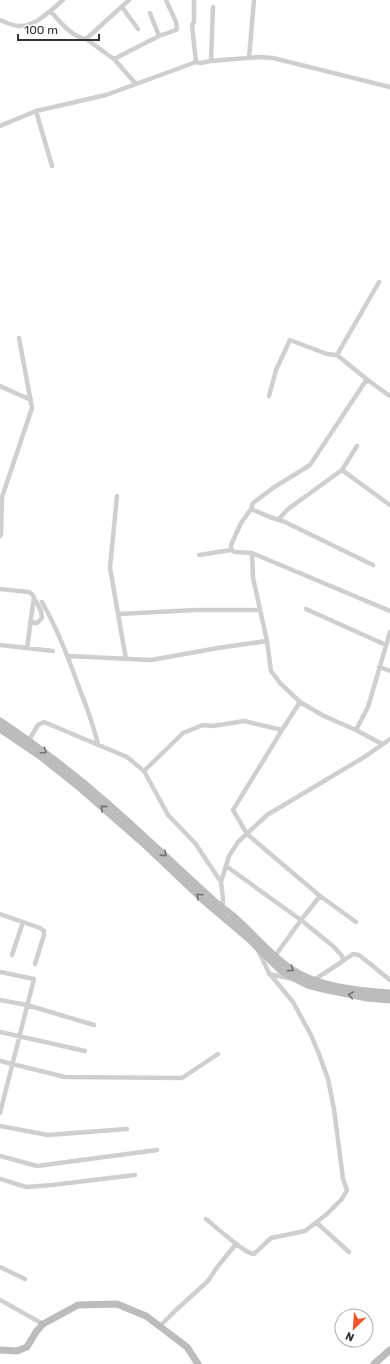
<svg xmlns="http://www.w3.org/2000/svg" width="390" height="1364" font-family="Rubik,sans-serif">
  <style>
    .lines { fill: none; stroke-linecap: round; stroke-linejoin: round }
    .street { stroke: #cfcfcf; stroke-width: 4.5 }
    .secondary { stroke: #bcbcbc; stroke-width: 7 }
    .oneway { stroke: #707070 }
  </style>
  <rect width="100%" height="100%" fill="#fff"/>
  <g class="lines">
    <path class="street" d="M194,0V22L192,25L196,62
      M122,7L138,29
      M213,7L211,61L260,57L273,58L390,87
      M50,11C60,21 71,37 86,39L129,0
      M150,13L159,36
      M0,20C5,22 13,26 19,26C35,27 51,10 63,0
      M86,39L114,59
      M249,58L254,0
      M136,84L114,59L159,36L176,30L177,29L176,22L166,0
      M36,111L52,166
      M0,126L36,111L106,95L196,62L201,63L211,61
      M337,355L369,381
      M0,386L31,400
      M269,396L276,370L290,340L327,354L337,355L379,282
      M342,470L390,505
      M117,496L110,568L126,659
      M251,509L270,517L285,522L373,565
      M279,519L288,509L342,470L357,446
      M0,536L1,534L2,497L32,408L19,338
      M231,550V545L241,523L251,509L253,503L273,488L310,465L365,382L369,381L390,396
      M252,553L253,578L267,641L271,671L280,683L300,702L324,716L356,730L382,744
      M199,555L231,550L235,552L252,553L390,611
      M0,589L29,592L32,594L34,597L27,648
      M42,602C58,630 69,660 80,690C87,708 94,726 98,745
      M306,609L386,645
      M119,614L196,610H259
      M30,622L37,623L42,618L41,611L36,601
      M0,645L53,651
      M68,656L151,660L218,648L267,641
      M379,667L390,671
      M300,702L282,730L233,810L247,834L320,896L356,922
      M356,730L368,707L390,632
      M29,740L38,725L44,722L127,757L144,771L168,815L195,843L221,882
      M144,771L183,733L203,725L213,726L244,721L282,730
      M226,866L301,920L334,947L342,956L343,961L314,980
      M222,909L223,899L221,882L229,856L238,842L267,815L366,756L390,739
      M0,914L40,928L44,931V935L35,964
      M12,955L23,922
      M275,956L301,920L320,896
      M343,961L353,954L359,955L390,980
      M0,972L34,979L0,1113
      M269,974L293,979
      M0,1000L27,1005L94,1025
      M0,1032L85,1051
      M0,1061L65,1077L182,1078L218,1054
      M0,1126L48,1135L127,1129
      M0,1156L37,1166L157,1150
      M0,1179L26,1187L52,1185L135,1175
      M206,1219C215,1226 245,1254 254,1254L271,1238L305,1231L327,1214L342,1199L347,1190L343,1179L334,1109L328,1079L319,1054L311,1035L293,1002L269,973L258,950
      M317,1223L349,1252
      M0,1267L25,1279
      M0,1300L43,1324
      M160,1326L176,1310L208,1281L218,1266L236,1244"/>
    <path class="secondary" d="M0,721C37,746 72,772 106,802C142,833 176,867 211,898C218,905 226,910 233,916C252,932 269,954 291,969C317,987 359,991 390,993
      M0,729L40,756L79,787L143,843L203,900L249,939L280,970L292,977L308,985L323,989L367,998L390,1000
      M0,1350L17,1351L27,1347L36,1332L43,1324L78,1305L117,1304L146,1316L187,1347L198,1364
      M374,1364L390,1350"/>
  </g>
  <defs><path id="oneway-chevron" d="M-2-3.5L2.5 0L-2 3.5" fill="none" stroke-width="1.6" stroke-linecap="round" stroke-linejoin="round"/></defs>
  <g class="oneway">
    <use href="#oneway-chevron" transform="translate(44 751) rotate(35)"/>
    <use href="#oneway-chevron" transform="translate(103 808) rotate(-139)"/>
    <use href="#oneway-chevron" transform="translate(164 854) rotate(42)"/>
    <use href="#oneway-chevron" transform="translate(199 896) rotate(-137)"/>
    <use href="#oneway-chevron" transform="translate(291 969) rotate(34)"/>
    <use href="#oneway-chevron" transform="translate(351 995) rotate(-170)"/>
  </g>
  <g transform="translate(354 1328) rotate(205)"><circle r="19" fill="#ffffff" stroke="#adadad"/>
  <path d="M0-3L7 15L0 10L-7 15Z" fill="#f3572a"/>
  <text y="-6" font-size="11" font-weight="bold" text-anchor="middle" fill="#323232">N</text>
  </g>
  <path d="M18 34v6h81v-6" fill="none" stroke="#323232" stroke-width="2"/>
  <text x="24" y="34" font-size="12" fill="#323232" stroke="#ffffff" stroke-width="3" paint-order="stroke">100 m</text>
</svg>
